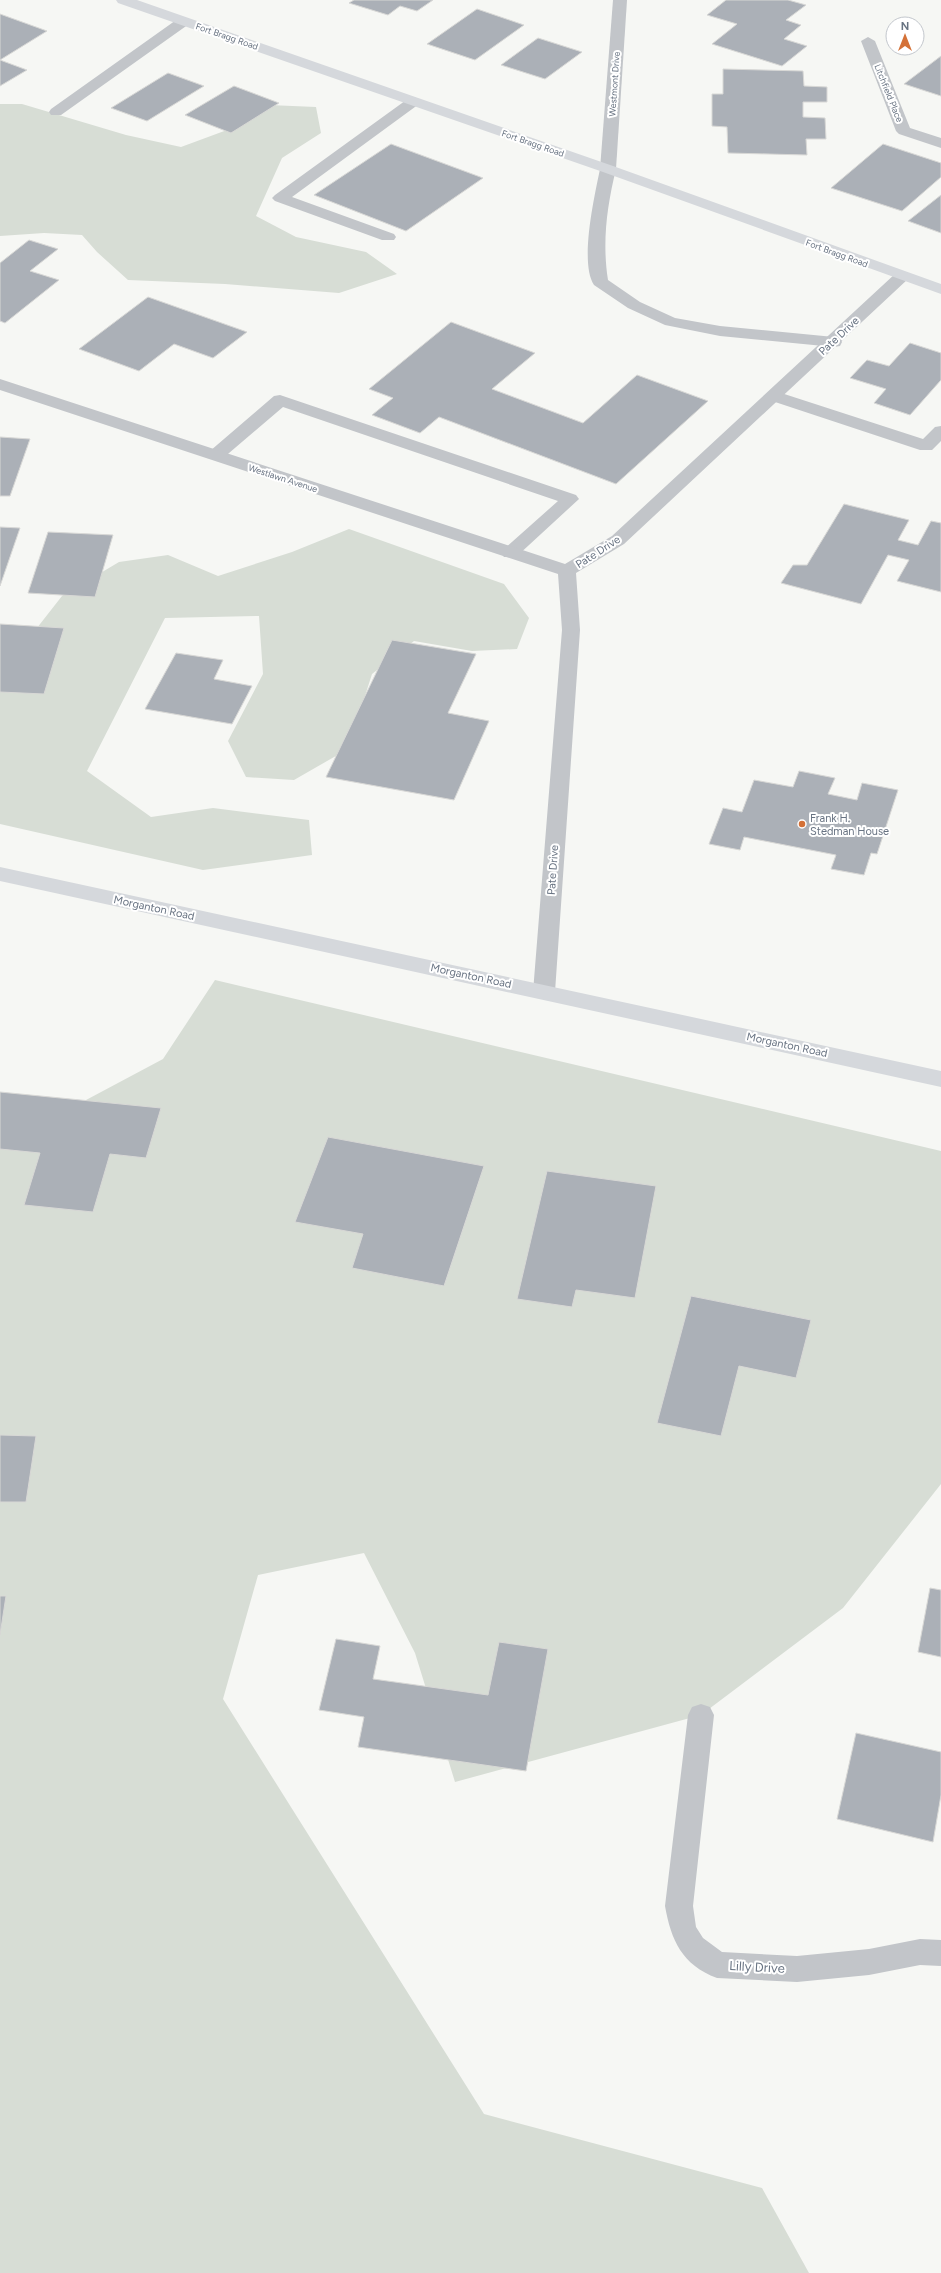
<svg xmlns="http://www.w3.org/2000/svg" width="941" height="2273" font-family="Figtree,sans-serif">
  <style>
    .green { fill: #d7ddd5 }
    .building { fill: #abb0b7; stroke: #d8d8d6 }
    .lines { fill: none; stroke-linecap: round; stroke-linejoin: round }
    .service { fill: #c2c5c9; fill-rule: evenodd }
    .minor { fill: #c2c5c9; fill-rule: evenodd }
    .tertiary { fill: #c2c5c9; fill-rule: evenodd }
    .secondary { fill: #d5d8dc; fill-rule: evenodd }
    .primary { fill: #d5d8dc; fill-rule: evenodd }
    .poi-dot { fill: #d47137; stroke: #fff; stroke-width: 1.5 }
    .labels { text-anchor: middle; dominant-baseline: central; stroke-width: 4; stroke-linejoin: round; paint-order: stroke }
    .far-street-label { font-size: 9px; fill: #687382; stroke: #fff }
    .street-label { font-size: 11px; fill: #687382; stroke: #fff }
    .poi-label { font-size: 11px; fill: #687382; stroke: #fff; text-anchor: start }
    .near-street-label { font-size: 13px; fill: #687382; stroke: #fff }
  </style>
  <rect width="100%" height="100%" fill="#f6f7f4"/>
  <path class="green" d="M0,104H22L126,135L181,147L227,130L269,105L316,107L321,133L282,158L256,216L296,237L366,252L397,274L339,293L225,284L128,280L97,252L82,235L44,233L0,236Z
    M349,529L504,584L529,618L517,649L472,651L414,641L372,674L348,749L294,780L246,777L228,741L263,674L259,616L165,618L87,771L151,817L213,808L309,820L312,855L203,870L0,824V664L15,656L62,596L119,562L168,555L218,576L292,552Z
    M215,980L941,1151V1484L843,1608L701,1715L455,1782L415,1653L364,1553L258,1575L223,1699L484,2114L762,2188L809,2273H0V1124H41L163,1059Z"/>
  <path class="building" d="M354,0H433L417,11L400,6L388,15L349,3Z
    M726,0H788L806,5L786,20L801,25L784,39L807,46L782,66L712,44L737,24L707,15Z
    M477,9L524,25L475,60L427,44Z
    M0,14L47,31L0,60Z
    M538,38L582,52L545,79L501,65Z
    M941,56V96L904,84Z
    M0,60L27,70L0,86Z
    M723,69L803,71L804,86L827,87V102H803V117L825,118L826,139H806L807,155L728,153L727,127L712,126V94H723Z
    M168,73L204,86L147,121L111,108Z
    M234,86L279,103L231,133L185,115Z
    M391,144L483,178L406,231L314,195Z
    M883,144L941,163V177L902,211L831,188Z
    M941,195V233L908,221Z
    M29,240L58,249L30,271L59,280L5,323L0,321V263Z
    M148,297L247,332L213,358L174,344L139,371L79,349Z
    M451,322L535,353L492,389L583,423L637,375L708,401L616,484L439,417L420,433L372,415L393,398L369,389Z
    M910,343L941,353V380L910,415L874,403L886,389L850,378L867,360L889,366Z
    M0,437L30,439L10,496H0Z
    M844,504L909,520L898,540L918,545L931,521L941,523V592L897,581L909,560L888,555L861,604L781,583L793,565H807Z
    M0,527L20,528L0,586Z
    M48,532L113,535L95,597L28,593Z
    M0,624L64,628L44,694L0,692Z
    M392,640L476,654L448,713L489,721L454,800L326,777Z
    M176,653L223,660L214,679L252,686L232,724L145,709Z
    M799,771L835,778L828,794L857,800L862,783L898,790L877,854L871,853L864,875L831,869L836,855L744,837L740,850L709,844L723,808L742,812L754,780L793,787Z
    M0,1092L161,1108L146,1158L110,1154L93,1212L24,1205L40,1153L0,1149Z
    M328,1137L484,1166L444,1286L352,1268L363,1234L295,1222Z
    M547,1171L656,1186L635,1298L576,1290L572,1307L517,1299Z
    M691,1296L811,1320L796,1378L739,1366L721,1436L657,1423Z
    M0,1435L36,1436L26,1502H0Z
    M930,1588L941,1590V1657L918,1652Z
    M0,1596H6L0,1635Z
    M336,1639L380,1646L373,1679L488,1695L499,1642L548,1649L526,1771L358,1747L364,1717L319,1710Z
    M856,1733L941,1752V1795L933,1842L837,1819Z"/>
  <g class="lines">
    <path class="service" d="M184,17L191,21L189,24L61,115H51L49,112L51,109L179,18Z
      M414,97L421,101L419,104L292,197L394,234L396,237L394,240H382L275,201L272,198L275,195L409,98Z
      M608,164L613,166L616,169C607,206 602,242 608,280L640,302L675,318L720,326L834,337L840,338L842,342L840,346L834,347L720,336L665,325L628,308L594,285C579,263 595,194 600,169L603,166Z
      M775,391L923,439L935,427L941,426V441L932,450H920L769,400L767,396L769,392Z
      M280,395L576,495L579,499L516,557H504L501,553L504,549L558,501L283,407L222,459H210L207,455L210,451L274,396Z"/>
    <path class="minor" d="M868,37L875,41L910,128L941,138V148L899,134L896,131L861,41Z
      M902,271L908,273L910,276L908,279L624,544L576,573L580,630L555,992L551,997L544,999L537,997L533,992L562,630L558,574L0,390V379L565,564L612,536L896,273Z
      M701,1704L710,1707L714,1715L693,1906L696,1927L703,1938L722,1952L797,1956L869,1949L920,1939L941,1940V1966L920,1965L869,1975L797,1982L717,1978C682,1965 671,1940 665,1906L688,1715L692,1707Z"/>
    <path class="tertiary" d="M613,0H627L616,169L613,172H603L600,169Z"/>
    <path class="secondary" d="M116,0H137L613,166L941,284V294L603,172L118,3Z"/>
    <path class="primary" d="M0,867L941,1071V1087L0,881Z"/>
  </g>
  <circle class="poi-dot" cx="802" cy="824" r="4"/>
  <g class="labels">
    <g class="far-street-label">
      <text transform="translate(227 36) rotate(19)">Fort Bragg Road</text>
      <text transform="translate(614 84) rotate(-86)">Westmont Drive</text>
      <text transform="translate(889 93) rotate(68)">Litchfield Place</text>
      <text transform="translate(533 143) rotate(19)">Fort Bragg Road</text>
      <text transform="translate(837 253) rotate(20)">Fort Bragg Road</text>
      <text transform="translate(283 478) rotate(18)">Westlawn Avenue</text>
    </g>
    <g class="street-label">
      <text transform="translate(839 336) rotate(-43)">Pate Drive</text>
      <text transform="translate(598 552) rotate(-33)">Pate Drive</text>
      <text transform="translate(553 870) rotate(-86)">Pate Drive</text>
      <text transform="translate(154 908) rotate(12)">Morganton Road</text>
      <text transform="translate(471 976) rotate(12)">Morganton Road</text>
      <text transform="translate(787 1045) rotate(12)">Morganton Road</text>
    </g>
    <g class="poi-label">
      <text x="810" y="818">Frank H.<tspan x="810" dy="13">Stedman House</tspan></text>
    </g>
    <g class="near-street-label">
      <text transform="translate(757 1967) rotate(3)">Lilly Drive</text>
    </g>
  </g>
  <g transform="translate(905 36)"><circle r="19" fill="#ffffff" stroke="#c3c7cd"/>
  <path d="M0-3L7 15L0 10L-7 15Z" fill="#d47137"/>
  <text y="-6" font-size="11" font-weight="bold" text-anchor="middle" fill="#687382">N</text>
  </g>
</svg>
